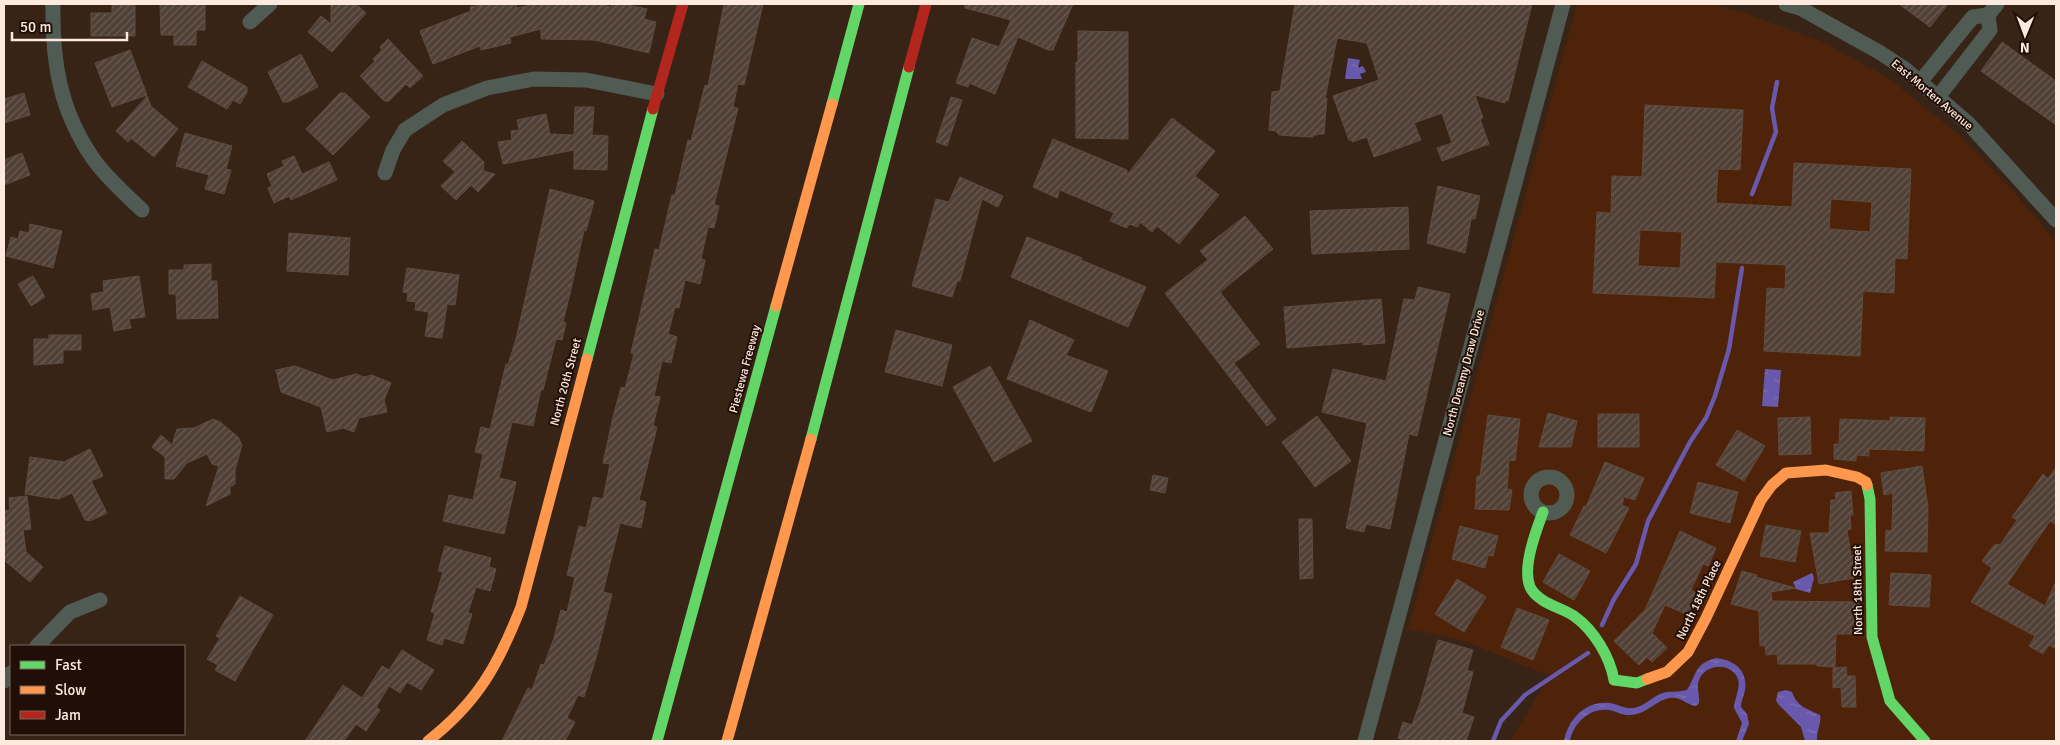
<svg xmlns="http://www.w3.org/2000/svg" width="2060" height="745" font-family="Signika,sans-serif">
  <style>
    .built { fill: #4e2309 }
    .water { fill: url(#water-ripples) }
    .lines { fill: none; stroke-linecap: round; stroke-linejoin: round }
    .stream { stroke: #6859ad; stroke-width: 4.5 }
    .building { fill: url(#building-hatch); stroke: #5d4c41; fill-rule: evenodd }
    .street { stroke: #505b54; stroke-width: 15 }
    .fast { stroke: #63d668; stroke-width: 11 }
    .slow { stroke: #ff974d; stroke-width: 11 }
    .jam { stroke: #b3261e; stroke-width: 11 }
    .labels { text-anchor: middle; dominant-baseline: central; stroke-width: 4; stroke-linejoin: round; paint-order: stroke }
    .street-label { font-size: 12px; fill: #fee9df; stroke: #210f07 }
  </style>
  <defs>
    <pattern id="water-ripples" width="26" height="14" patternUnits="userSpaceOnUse" patternTransform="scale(1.25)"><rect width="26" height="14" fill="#6859ad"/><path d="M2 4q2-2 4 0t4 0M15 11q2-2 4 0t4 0" fill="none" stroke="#7f71b8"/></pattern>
    <pattern id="building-hatch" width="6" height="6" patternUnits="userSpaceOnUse" patternTransform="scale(1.25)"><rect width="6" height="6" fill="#514036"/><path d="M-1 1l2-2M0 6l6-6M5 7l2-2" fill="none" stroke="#6b5c53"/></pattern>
  </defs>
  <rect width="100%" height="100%" fill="#382417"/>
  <path class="built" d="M1577,4H1710L1745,13L1823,42L1888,78L1958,134L2014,192L2056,242V741H1516L1511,739L1550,676L1462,640L1408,629Z"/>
  <path class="water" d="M1348,58L1360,60L1358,68L1363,66L1366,72L1360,74L1362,79H1345Z
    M1765,369L1781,370L1778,407L1762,406Z
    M1812,573L1814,578L1810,593L1796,589L1793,582Z
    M1716,658C1734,660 1748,670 1745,690C1744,696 1741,701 1741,707L1747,714L1749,724L1742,741H1736L1742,723L1734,708C1734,698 1742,687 1737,677C1730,662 1705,664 1699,680C1696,687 1700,695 1699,703L1696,706C1686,705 1681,696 1670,698C1656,700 1647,714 1631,715C1623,716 1616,711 1609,710C1590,707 1573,723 1570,741H1564C1568,719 1586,700 1610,703C1618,704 1624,709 1633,708C1643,707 1651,698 1660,694C1669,690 1678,693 1687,690C1697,674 1694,664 1716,658Z
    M1786,690L1792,692C1797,707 1808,709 1820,715C1822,723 1816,731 1817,741H1805L1801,727L1778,704L1776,700L1778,692Z"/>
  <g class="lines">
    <path class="stream" d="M1752,194L1776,132L1772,108L1777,82
      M1602,625L1614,599L1636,564L1648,521L1690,442L1706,418L1715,396L1729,349L1742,268
      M1493,741L1501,721L1525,695L1588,653"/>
  </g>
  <path class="building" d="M160,4H205V30H196V45H174V35H161Z
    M331,4H356L366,13L332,52L308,32L321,16L331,24Z
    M485,4H516L517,8L535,4H600L611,7L612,4H623L647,9L644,19L656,22L649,53L594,40L541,39V29L510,37L511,43L481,50L480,46L433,64L420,31L471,11L470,7Z
    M724,4H763L744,85L738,84L733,107L738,108L714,205L719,206L714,228L708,227L701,259L705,260L700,284L685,280L679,308L675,307L668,334L677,337L671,363L662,361L654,396L660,397L653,426L657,427L639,500L646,502L641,528L620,523L603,592L612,594L596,658L584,697L578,695L567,718L575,722L565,741H502L528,688L532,690L541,664L544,665L554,638L561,610L567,612L575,577L567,575L579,526L586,528L593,497L603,499L610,464L603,463L613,417L621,387L625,388L634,354L631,353L655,249L659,250L672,195H675L688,140L691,141L705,85L708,86Z
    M965,4H1073L1053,50H1048L1018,37L995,94L969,83L968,87L956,83L972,38L999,47L1011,20L965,8Z
    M1295,4H1532L1508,101L1505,100V103L1475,95L1483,118L1480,119L1489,144L1442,161L1437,148L1452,143L1442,113L1414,123L1421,140L1374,157L1367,137L1352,142V140H1349L1333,96L1379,80L1367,43L1337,38L1325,99L1327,98L1324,134H1317V135H1313V137L1294,136L1279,135L1276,131L1269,130L1272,92L1280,91Z
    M1899,4H1948L1930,27Z
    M112,5H135V36H91V13H112Z
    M1078,31L1128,32V139L1076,138V62H1078Z
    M388,39L423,76L410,88L406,84L389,101H384L360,76L375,61L373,59L382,50L380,47Z
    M2002,42L2056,81V125L1981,71Z
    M130,50L147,95L112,107L95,63Z
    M301,54L318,87L288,102H283L268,72Z
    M202,61L247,87V92L240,104L233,100L227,109L188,87Z
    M24,93L30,115L4,123V99Z
    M340,93H345L370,117L333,155L306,129Z
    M147,96L151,106L178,129L154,157L131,138L128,142L116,131Z
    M951,97L962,100L947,146L936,142Z
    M1645,105L1743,110L1740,170L1718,169L1716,203L1792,207L1794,163L1911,169L1907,259L1895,258L1894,293L1863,291L1860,356L1764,351L1767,288L1785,289L1786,265L1716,262L1714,298L1593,293L1597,212L1611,213L1612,176L1642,177ZM1831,199L1872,202L1870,232L1829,229ZM1640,230L1682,232L1680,268L1638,266Z
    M575,107H594L592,135L608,136L607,170L574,169V150L503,164L498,142L512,140L511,131L519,130L517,120L546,114L550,134L574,135Z
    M1172,118L1215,151L1195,176L1219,195L1179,244L1157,226L1152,232L1140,222L1138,227L1129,224L1127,228L1110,221L1114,213L1060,190L1057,198L1033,187L1053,139L1127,170V175Z
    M185,133L232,146L226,169L231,170L224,194L205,189L209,175L176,166Z
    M462,141L484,162L483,171L495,174L478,192L471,185L456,200L441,186L455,172L443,161Z
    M22,153L30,175L4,185V160Z
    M294,156L302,174L329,162L337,180L291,200L289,196L274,203L268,188L272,186L267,174L284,166L282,161Z
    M960,177L1003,196L998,207L982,199L960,281H957L952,297L912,286L936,199L949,202Z
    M1438,186L1480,196L1475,219H1471L1465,253L1427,243Z
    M550,189L594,201L586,231L584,230L572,285L563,322L566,323L562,340L556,339L543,390L541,389L533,426L512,422L499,478L516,482L504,534L443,521L449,495L473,500L483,454L475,452L481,427L490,429L506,364L508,365L516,339Z
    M1408,207L1409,249L1312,254L1310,211Z
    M1245,216L1273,249L1220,292L1260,344L1234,363L1276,419L1267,426L1165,293L1208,260L1200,251Z
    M30,224L62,231L53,268L6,256L11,237L18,239L20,231L29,233Z
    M289,233L350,238L348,275L287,271Z
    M1027,237L1082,258L1081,260L1146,287L1128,327L1011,277Z
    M211,264V281H217L218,318L177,319L176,294H169V270H184V265Z
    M407,268L459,275L455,305L447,304L442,338L425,336L429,312L415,310L416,302L407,301L408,293L403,292Z
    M33,276L45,297L31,306L18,284Z
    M139,276L145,317L129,319L131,328L114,331L110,307L93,310L91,294L104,292L103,281Z
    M1418,287L1450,294L1417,436L1409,434L1390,529L1366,524L1364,532L1346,528L1367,423L1322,412L1333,369L1386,381L1404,299L1415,300Z
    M1381,299L1385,343L1363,345V342L1287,348L1284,307Z
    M1030,320L1074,340L1066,355L1108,371L1091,412L1007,379Z
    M896,330L952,345L942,386L885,372Z
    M49,335H81V350H63V363L34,365V339H49Z
    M295,366L333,380L356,374L364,377L372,375L391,383L384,400L387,412L359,418L354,432L343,428L327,432L321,407L281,392L276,370Z
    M990,366L1032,441L994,462L953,387Z
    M1548,413L1577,421L1571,447H1539Z
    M1598,414H1639V447H1598Z
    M1488,415L1520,419L1515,461L1509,460L1507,489L1512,490L1509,510L1475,509L1477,476H1480Z
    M1317,416L1351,461L1315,487L1282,442Z
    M1810,417L1811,454L1779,455L1778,418Z
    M1890,417L1925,418L1924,451L1869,449V456L1856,455V461L1834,459V444H1839L1840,419L1890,421Z
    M213,419L220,422L238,437L242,445L235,470V484L230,487V494L206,506L219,466L212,464L207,454L187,463L174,479H165V457L152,447L161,435L172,445L177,429L194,428Z
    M1737,430L1765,446L1744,481L1716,465Z
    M90,449L103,476L91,481L107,513L90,521L85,520L72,493L58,499L25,494L30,457L64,462Z
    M1605,462L1644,478L1635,500L1624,497L1622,505L1629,508L1606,553L1570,535L1584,506L1586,507Z
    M1922,466L1928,507L1927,552L1885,551L1886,530L1892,531L1893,493L1884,495L1881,473Z
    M2056,467V525L2050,521L2007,584L2045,606L2056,581V649L2049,645L2043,654L2029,646L2035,636L1971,602L1992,568L1982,561L1995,544L2000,545L2017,520L2012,517L2043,474L2048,479Z
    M1153,475L1168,478L1165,493L1150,490Z
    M1698,482L1738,492L1730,523L1690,513Z
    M1851,491L1853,515H1850L1851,529L1847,530L1851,556L1855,555L1854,578L1819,584L1810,533H1829L1831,500H1836L1835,493Z
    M27,496L31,529L23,530L26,552L43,567L30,582L4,560V511L10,510L9,498Z
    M1299,519H1312L1313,578L1300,579Z
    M1766,525L1801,531L1795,562L1760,556Z
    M1460,526L1498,536L1493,556L1488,555L1485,568L1452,559Z
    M1680,531L1716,548L1708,566L1703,564L1691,590L1697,593L1688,615L1665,605L1652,633L1667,648L1652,662L1647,657L1639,665L1614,641L1645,610Z
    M445,546L491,558L489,567L496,569L490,591L476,587L468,613L472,614L463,644L444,638L442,645L427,640L435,613L431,612L443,572L438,571Z
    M1559,554L1590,571L1574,600L1543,582Z
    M1742,571L1757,575L1756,577L1796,588L1771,592L1772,601L1859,602V622H1853V634H1836L1835,667L1817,666V664H1778L1777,654L1766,655L1765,645L1760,646L1759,611L1731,604Z
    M1891,573L1931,575L1929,607L1889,605Z
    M1457,579L1486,597L1464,632L1435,614Z
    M240,596L273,615L235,681L215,670L218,665L207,659L220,638L216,636Z
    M1517,608L1549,620L1533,660L1501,647Z
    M1438,640L1473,650L1467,670L1473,672L1462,713L1474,717L1466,741H1406L1398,738L1403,722L1412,725L1421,700Z
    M402,650L434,670L421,690L407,682L400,693L389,686L376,707L380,710L366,731L356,724L344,741H305L343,685L362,698L382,666L389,670Z
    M1846,667L1847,676H1855L1856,707H1842L1841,687L1833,688V668Z"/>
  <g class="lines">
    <path class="street" d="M53,4C52,63 60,111 94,160C107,178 125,194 142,210
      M1786,4L1800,8L1879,52L1905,69L1969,124L2056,220
      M250,22L270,4
      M1920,82L1967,24L1973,17L1988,15
      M1938,97L1990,30L1988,15L1997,4
      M385,173L393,150L405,130L443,105L487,88L534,79L586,80L657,94
      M1531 495a18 18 0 1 1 36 0a18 18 0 1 1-36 0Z
      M37,646L70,612L100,600
      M4,681L11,673
      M1365,741L1563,4"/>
    <path class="fast" d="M832,104L859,4
      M587,359L653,109
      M811,439L909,67
      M1867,485L1870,499L1872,637L1890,701L1925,741
      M1543,512C1536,531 1522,567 1530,587C1538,603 1560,607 1574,616C1594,630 1610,657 1614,680L1637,683L1647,679
      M657,741L776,306"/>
    <path class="slow" d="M776,306L832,104
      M1647,679L1667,672L1688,652L1706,618L1761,500L1772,485L1786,473L1826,470L1857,477L1866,482L1867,485
      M428,741C478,702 498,665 521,607L587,359
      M727,741L811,439"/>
    <path class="jam" d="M909,67L926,4
      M653,109L683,4"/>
  </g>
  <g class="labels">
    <g class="street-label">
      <text transform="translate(1932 95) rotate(40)">East Morten Avenue</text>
      <text transform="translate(745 369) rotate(-75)">Piestewa Freeway</text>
      <text transform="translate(1464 373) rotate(-75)">North Dreamy Draw Drive</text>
      <text transform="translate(566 382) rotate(-75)">North 20th Street</text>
      <text transform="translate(1858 590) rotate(-91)">North 18th Street</text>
      <text transform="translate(1699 600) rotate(-64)">North 18th Place</text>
    </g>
  </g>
  <rect width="2060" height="745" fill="none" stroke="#fee9df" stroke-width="10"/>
  <rect x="10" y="645" width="175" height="90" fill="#210f07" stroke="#79665d"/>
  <rect x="20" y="661" width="25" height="8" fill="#63d668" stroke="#79665d"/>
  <text x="55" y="670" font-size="15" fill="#fee9df">Fast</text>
  <rect x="20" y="686" width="25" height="8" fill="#ff974d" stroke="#79665d"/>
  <text x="55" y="695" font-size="15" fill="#fee9df">Slow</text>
  <rect x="20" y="711" width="25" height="8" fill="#b3261e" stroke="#79665d"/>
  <text x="55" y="720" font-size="15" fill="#fee9df">Jam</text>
  <g transform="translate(2025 35) rotate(181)" stroke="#210f07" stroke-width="4" paint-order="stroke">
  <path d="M0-4L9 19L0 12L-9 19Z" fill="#fee9df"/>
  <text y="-8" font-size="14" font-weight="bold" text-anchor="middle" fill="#fee9df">N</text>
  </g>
  <path d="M12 32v8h115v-8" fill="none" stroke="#fee9df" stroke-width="2.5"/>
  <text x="20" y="32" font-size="15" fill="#fee9df" stroke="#210f07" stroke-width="4" paint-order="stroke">50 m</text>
</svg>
